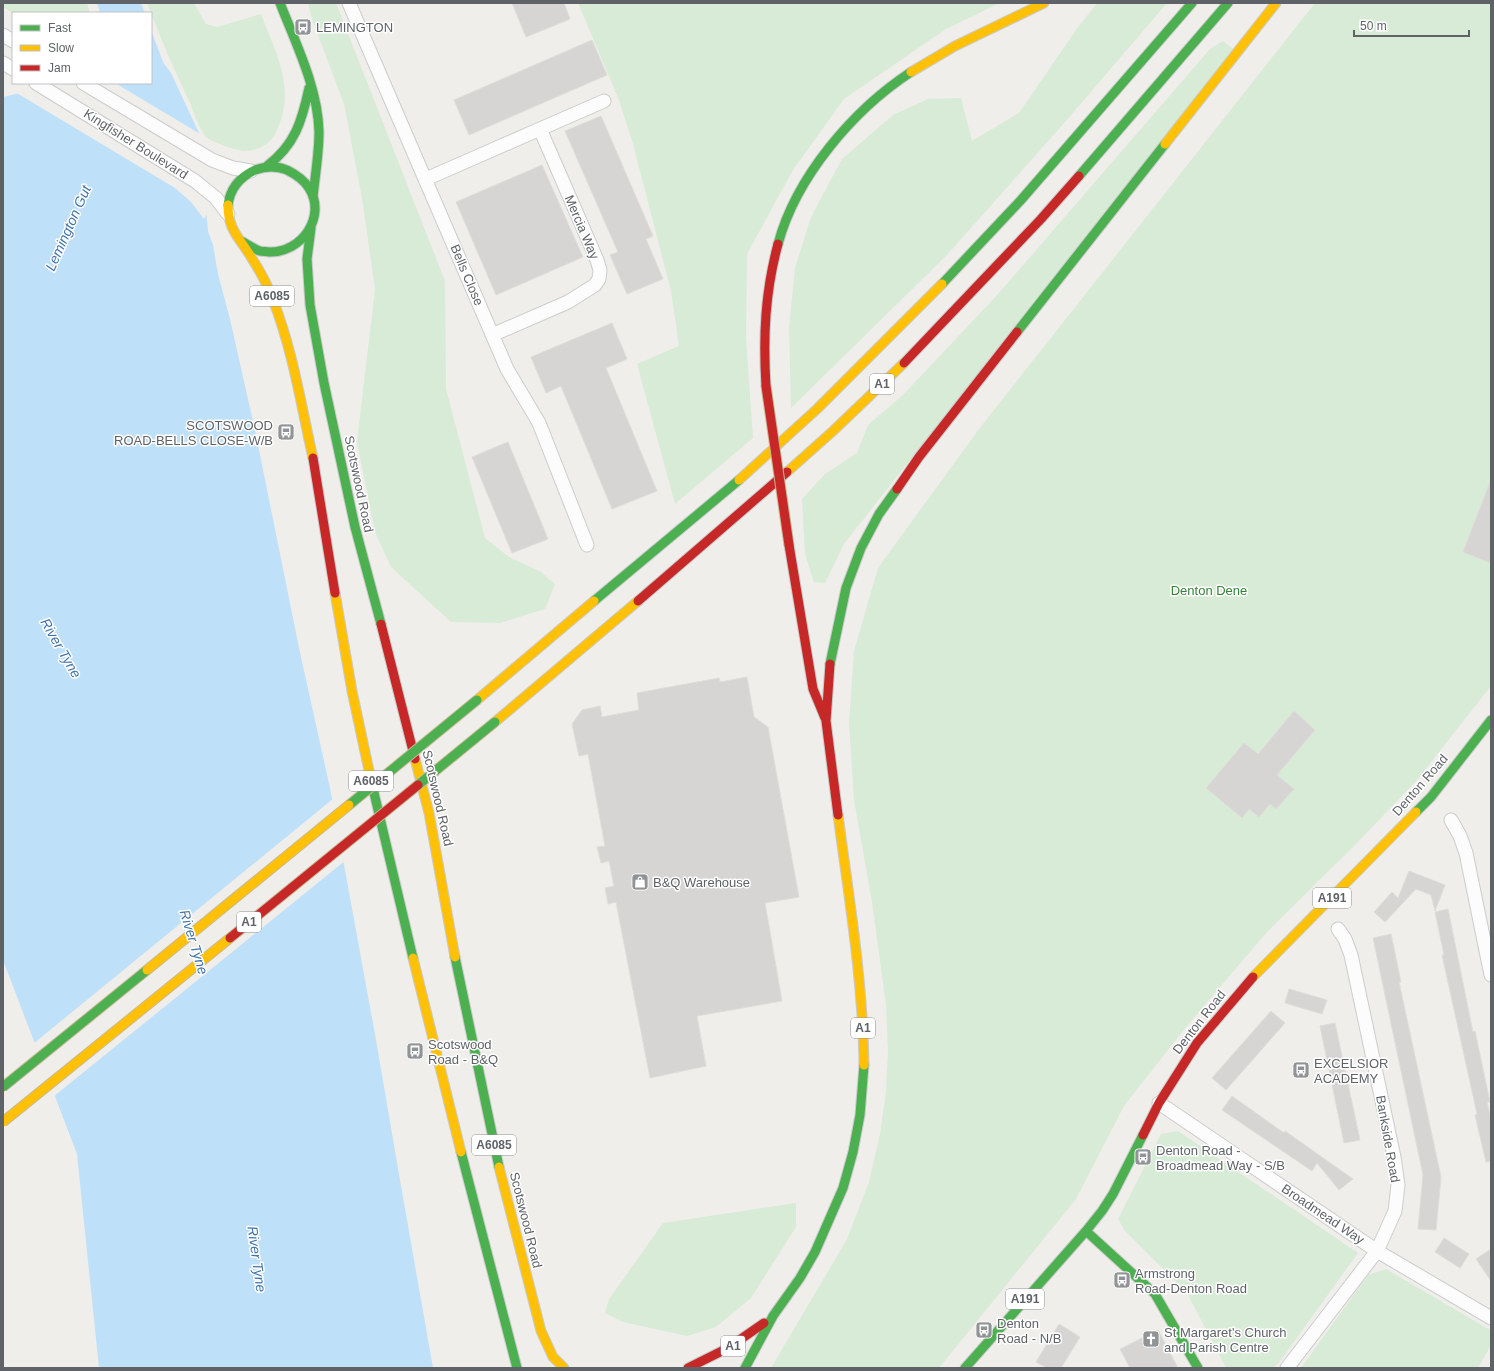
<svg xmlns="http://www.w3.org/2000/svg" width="1494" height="1371" font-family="Arial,sans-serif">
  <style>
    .green { fill: #d8ebd6 }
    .water { fill: #bfe0f9 }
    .pier { fill: #efeeea }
    .building { fill: #d6d5d3; stroke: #deddd9 }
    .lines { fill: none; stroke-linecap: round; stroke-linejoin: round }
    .street-casing { stroke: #cbcccc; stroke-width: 15 }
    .fast-casing { stroke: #cacacb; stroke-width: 11 }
    .slow-casing { stroke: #cacacb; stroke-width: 11 }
    .jam-casing { stroke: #cacacb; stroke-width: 11 }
    .street { stroke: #fdfcfc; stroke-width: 13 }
    .fast { stroke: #4caf50; stroke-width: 9 }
    .slow { stroke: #ffc107; stroke-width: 9 }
    .jam { stroke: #c62828; stroke-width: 9 }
    .fast-bridge-casing { stroke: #c8b996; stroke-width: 11; stroke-linecap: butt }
    .slow-bridge-casing { stroke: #c8b996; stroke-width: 11; stroke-linecap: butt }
    .jam-bridge-casing { stroke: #c8b996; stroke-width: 11; stroke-linecap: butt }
    .fast-bridge { stroke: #4caf50; stroke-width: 9 }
    .slow-bridge { stroke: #ffc107; stroke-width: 9 }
    .jam-bridge { stroke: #c62828; stroke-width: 9 }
    .labels { text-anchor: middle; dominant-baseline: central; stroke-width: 3; stroke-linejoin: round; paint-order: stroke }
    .shield { fill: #fff; stroke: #8f9295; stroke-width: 1 }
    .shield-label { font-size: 12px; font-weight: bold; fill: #5f6368 }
    .poi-label { font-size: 13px; fill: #5f6368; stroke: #fff; text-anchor: start }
    .street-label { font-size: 13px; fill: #5f6368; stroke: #fff }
    .park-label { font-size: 13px; fill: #348238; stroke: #fff }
    .water-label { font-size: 14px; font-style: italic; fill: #4174aa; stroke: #fff }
  </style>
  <rect width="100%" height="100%" fill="#efeeea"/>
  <path class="green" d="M3,3H87L90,13H13L3,7Z
    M147,3H194L206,24L217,27L261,14C276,54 297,89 276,132C270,145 258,151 244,151C237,151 209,141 205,136C199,128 194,113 190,103C174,70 160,37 147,3Z
    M308,3H336L445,281L446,389L485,538L509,557L541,572L555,584L545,609L500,623L451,622L391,567L375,532L357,442L375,289L362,198L344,104L313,22Z
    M578,3H1000L946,29L844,99L793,170L747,254L746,337L753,438L675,504L637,364L679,346L671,291L633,144L619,100Z
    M1097,3H1167L1065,122L946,256L791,408L789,328L795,268L811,217L842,159L893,115L928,99L961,98L972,141L1019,113L1076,30Z
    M1315,3H1491V686L1417,780L1356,844L1267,932L1186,1027L1124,1106L1076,1199L939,1368H771L847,1239L869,1182L880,1134L886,1091L888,1050L886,1005L872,902L854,800L849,723L854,651L878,568L979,429Z
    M1223,41L1233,49L844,544L825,583L814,582L805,554L802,499L825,474L857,453L868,425L903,395L999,293L1210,49Z
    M1178,1131L1358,1253L1278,1364L1271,1368H1226L1187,1293L1125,1231L1118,1219L1161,1134Z
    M796,1203V1227L751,1298L716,1327L687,1336L623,1322L605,1313L609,1299L663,1223Z
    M1386,1269L1490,1330V1347L1478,1368H1301L1368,1275Z"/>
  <path class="water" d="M97,3H141L145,13H100Z
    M151,30L163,62L171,73L199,133L208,231L213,245L218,274L230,319L256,435L299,648L330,788L376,1040L401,1186L433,1368H99L77,1154L3,960V97L61,83H151Z"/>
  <path class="pier" d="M52,83H115L202,135L208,212L204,219L191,202L175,188L15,92Z
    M334,798L346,860L53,1097L33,1044Z"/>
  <path class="building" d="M512,3H564L570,19L526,37Z
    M592,40L607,75L469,135L454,100Z
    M601,116L653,236L646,239L663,279L627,294L610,255L618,252L565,131Z
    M542,165L583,257L496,295L456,202Z
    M612,323L627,359L606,368L657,491L612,509L561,386L546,393L531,357Z
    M508,442L548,539L512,553L472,457Z
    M1490,482H1491V563L1463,552Z
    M747,677L754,717L768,727L799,897L765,903L782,1001L697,1016L706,1066L650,1078L616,902L608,904L605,888L614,886L609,861L601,863L597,847L605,846L588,754L579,756L572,724L582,710L600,706L602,717L639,710L637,693L719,678L720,682Z
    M1294,711L1315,730L1277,775L1294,789L1276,809L1270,804L1259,817L1249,809L1242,818L1206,788L1244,743L1258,754Z
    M1409,871L1445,885L1435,911L1431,895L1416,889L1385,922L1374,912L1392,892L1398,898Z
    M1448,909L1473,1032L1475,1031L1490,1102H1487L1491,1119V1161L1486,1162L1475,1115L1477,1114L1442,955H1444L1435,912Z
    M1391,934L1401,982H1399L1441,1177L1436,1230L1418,1229L1423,1175L1373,938Z
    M1289,989L1327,1000L1322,1014L1285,1003Z
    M1271,1011L1285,1023L1226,1090L1212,1078Z
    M1335,1023L1360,1140L1344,1143L1320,1026Z
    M1232,1096L1284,1133L1285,1131L1353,1179L1339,1190L1317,1163L1312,1171L1222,1110Z
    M1444,1238L1469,1254L1460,1268L1435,1252Z
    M1491,1249V1281L1476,1259Z
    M1059,1324L1080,1337L1061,1368H1047L1036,1362Z
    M1158,1330L1178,1368H1130L1120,1349Z"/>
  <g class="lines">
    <g class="street-casing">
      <path id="street" d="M349,3L507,369L539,423L587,545
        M3,35L13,41
        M3,63L13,69
        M36,83L195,181L216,198L228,214
        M83,83L212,160L233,168L251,171
        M540,129L604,101
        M426,179L540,129L597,260L600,270L599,279L595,285L568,302L492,335
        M1451,820L1460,836L1466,853L1491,975
        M1159,1103L1377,1251L1491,1318
        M1287,1368L1377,1251L1395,1211L1398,1185L1394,1157L1351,955L1345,939L1338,929"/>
    </g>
    <g class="fast-casing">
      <path id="fast" d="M280,3C296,44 318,88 319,132C319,154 315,176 313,197
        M267,166C295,145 302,121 309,88
        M1079,176L1228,3
        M228,205C230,189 240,177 255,170C265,166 278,166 287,170C295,174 304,180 309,188C327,216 302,253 269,252C266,251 263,252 260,251C254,249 247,244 241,241
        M311,228L307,259L310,305L324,383L355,527L381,624
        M778,244C796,177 853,110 911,72
        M942,284L1021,200L1192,3
        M1017,332L1165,144
        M594,601L739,480
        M830,664L846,588L861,548L879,514L897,489
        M371,780L413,958
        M1416,812L1431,797L1491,720
        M455,957L499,1167
        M461,1152L517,1368
        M1086,1231L1155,1294L1198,1368
        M745,1368L773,1316L800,1278L815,1252L843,1188L853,1152L860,1115L864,1065
        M965,1368L1086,1231L1102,1211L1113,1194L1143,1135"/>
    </g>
    <g class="slow-casing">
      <path id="slow" d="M911,72L955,46L1044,3
        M1165,144L1276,3
        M228,205C228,230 239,237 251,257C260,271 268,285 273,300C293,351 301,405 313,458
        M787,472L833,431L904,363
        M739,480L817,409L942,284
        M335,593L352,691L371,780
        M477,700L594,601
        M495,722L638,601
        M415,759L429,813L455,957
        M838,815C849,898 863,981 864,1065
        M413,958L461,1152
        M1253,977L1416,812
        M499,1167L541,1331L553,1357L564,1368"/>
    </g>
    <g class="jam-casing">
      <path id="jam" d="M904,363L1041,219L1079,176
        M766,386C763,337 765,292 778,244
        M313,458L335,593
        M897,489L919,457L1017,332
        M789,545L813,689L825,718
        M638,601L787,472
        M381,624L415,759
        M830,664L826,721L838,815
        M1143,1135L1159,1103L1197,1043L1253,977
        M688,1368L728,1348L764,1323"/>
    </g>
    <use href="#street" class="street"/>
    <use href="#fast" class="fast"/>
    <use href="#slow" class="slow"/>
    <use href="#jam" class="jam"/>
    <g class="fast-bridge-casing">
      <path id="fast-bridge" d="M418,785L495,722
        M349,805L477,700
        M3,1087L147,970"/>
    </g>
    <g class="slow-bridge-casing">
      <path id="slow-bridge" d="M147,970L349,805
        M3,1122L230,938"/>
    </g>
    <g class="jam-bridge-casing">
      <path id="jam-bridge" d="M766,386L789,545
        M230,938L418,785"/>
    </g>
    <use href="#fast-bridge" class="fast-bridge"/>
    <use href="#slow-bridge" class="slow-bridge"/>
    <use href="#jam-bridge" class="jam-bridge"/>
  </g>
  <defs>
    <g id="bus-square" transform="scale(0.9)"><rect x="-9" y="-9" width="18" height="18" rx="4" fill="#919496" stroke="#fff"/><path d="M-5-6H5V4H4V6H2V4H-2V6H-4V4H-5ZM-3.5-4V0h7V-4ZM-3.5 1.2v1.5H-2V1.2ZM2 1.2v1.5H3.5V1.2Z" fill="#fff"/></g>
    <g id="shop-square" transform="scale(0.9)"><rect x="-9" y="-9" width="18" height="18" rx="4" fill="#919496" stroke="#fff"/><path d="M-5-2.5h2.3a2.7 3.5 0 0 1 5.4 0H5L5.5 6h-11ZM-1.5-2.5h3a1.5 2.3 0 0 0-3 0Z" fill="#fff"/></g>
    <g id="church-square" transform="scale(0.9)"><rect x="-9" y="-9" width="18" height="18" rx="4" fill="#919496" stroke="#fff"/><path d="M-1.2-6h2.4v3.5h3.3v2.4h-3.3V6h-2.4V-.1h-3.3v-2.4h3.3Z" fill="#fff"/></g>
  </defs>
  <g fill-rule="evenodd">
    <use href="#bus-square" x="303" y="27"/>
    <use href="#bus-square" x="286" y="432"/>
    <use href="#shop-square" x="640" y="882"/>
    <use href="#bus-square" x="415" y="1051"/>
    <use href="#bus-square" x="1301" y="1070"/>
    <use href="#bus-square" x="1143" y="1157"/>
    <use href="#bus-square" x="1122" y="1280"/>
    <use href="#bus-square" x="984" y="1330"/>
    <use href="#church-square" x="1151" y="1339"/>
  </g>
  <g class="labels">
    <g class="shield">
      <rect x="250" y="286" width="44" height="20" rx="3"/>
      <rect x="870" y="374" width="24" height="20" rx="3"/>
      <rect x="349" y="771" width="44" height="20" rx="3"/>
      <rect x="1313" y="888" width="38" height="20" rx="3"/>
      <rect x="237" y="912" width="24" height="20" rx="3"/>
      <rect x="851" y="1018" width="24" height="20" rx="3"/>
      <rect x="472" y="1135" width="44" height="20" rx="3"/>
      <rect x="1006" y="1289" width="38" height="20" rx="3"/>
      <rect x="721" y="1336" width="24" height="20" rx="3"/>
    </g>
    <g class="shield-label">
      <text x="272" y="296">A6085</text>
      <text x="882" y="384">A1</text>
      <text x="371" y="781">A6085</text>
      <text x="1332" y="898">A191</text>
      <text x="249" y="922">A1</text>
      <text x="863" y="1028">A1</text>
      <text x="494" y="1145">A6085</text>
      <text x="1025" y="1299">A191</text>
      <text x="733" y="1346">A1</text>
    </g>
    <g class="poi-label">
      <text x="316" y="27">LEMINGTON</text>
      <text x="273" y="425" text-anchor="end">SCOTSWOOD<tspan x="273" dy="15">ROAD-BELLS CLOSE-W/B</tspan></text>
      <text x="653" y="882">B&amp;Q Warehouse</text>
      <text x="428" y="1044">Scotswood<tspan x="428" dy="15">Road - B&amp;Q</tspan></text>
      <text x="1314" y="1063">EXCELSIOR<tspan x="1314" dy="15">ACADEMY</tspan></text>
      <text x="1156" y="1150">Denton Road -<tspan x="1156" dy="15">Broadmead Way - S/B</tspan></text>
      <text x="1135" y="1273">Armstrong<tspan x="1135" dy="15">Road-Denton Road</tspan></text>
      <text x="997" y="1323">Denton<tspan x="997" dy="15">Road - N/B</tspan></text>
      <text x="1164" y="1332">St Margaret's Church<tspan x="1164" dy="15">and Parish Centre</tspan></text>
    </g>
    <g class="street-label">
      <text transform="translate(136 144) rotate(32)">Kingfisher Boulevard</text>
      <text transform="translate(582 227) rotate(67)">Mercia Way</text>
      <text transform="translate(467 275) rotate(67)">Bells Close</text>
      <text transform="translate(359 484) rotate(78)">Scotswood Road</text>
      <text transform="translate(1420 785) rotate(-49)">Denton Road</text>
      <text transform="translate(438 798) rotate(77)">Scotswood Road</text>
      <text transform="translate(1199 1022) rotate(-52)">Denton Road</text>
      <text transform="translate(1388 1139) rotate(80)">Bankside Road</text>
      <text transform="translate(1323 1214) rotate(34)">Broadmead Way</text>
      <text transform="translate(526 1220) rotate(76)">Scotswood Road</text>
    </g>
    <g class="park-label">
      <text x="1209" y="590">Denton Dene</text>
    </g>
    <g class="water-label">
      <text transform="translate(68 228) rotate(-66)">Lemington Gut</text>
      <text transform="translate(61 648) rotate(60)">River Tyne</text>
      <text transform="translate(194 942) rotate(73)">River Tyne</text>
      <text transform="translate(257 1259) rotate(82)">River Tyne</text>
    </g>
  </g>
  <rect width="1494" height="1371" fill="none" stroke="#5f6368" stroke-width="8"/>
  <rect x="12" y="12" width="140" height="72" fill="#ffffff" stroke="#bfc1c3"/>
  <rect x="20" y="25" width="20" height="6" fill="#4caf50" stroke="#bfc1c3"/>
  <text x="48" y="32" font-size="12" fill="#5f6368">Fast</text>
  <rect x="20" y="45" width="20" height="6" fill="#ffc107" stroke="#bfc1c3"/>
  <text x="48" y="52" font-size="12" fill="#5f6368">Slow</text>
  <rect x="20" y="65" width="20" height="6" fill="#c62828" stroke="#bfc1c3"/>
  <text x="48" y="72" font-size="12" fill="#5f6368">Jam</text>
  <path d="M1354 30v6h115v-6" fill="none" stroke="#5f6368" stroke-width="2"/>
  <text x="1360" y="30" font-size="12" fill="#5f6368" stroke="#ffffff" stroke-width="3" paint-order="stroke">50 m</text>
</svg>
